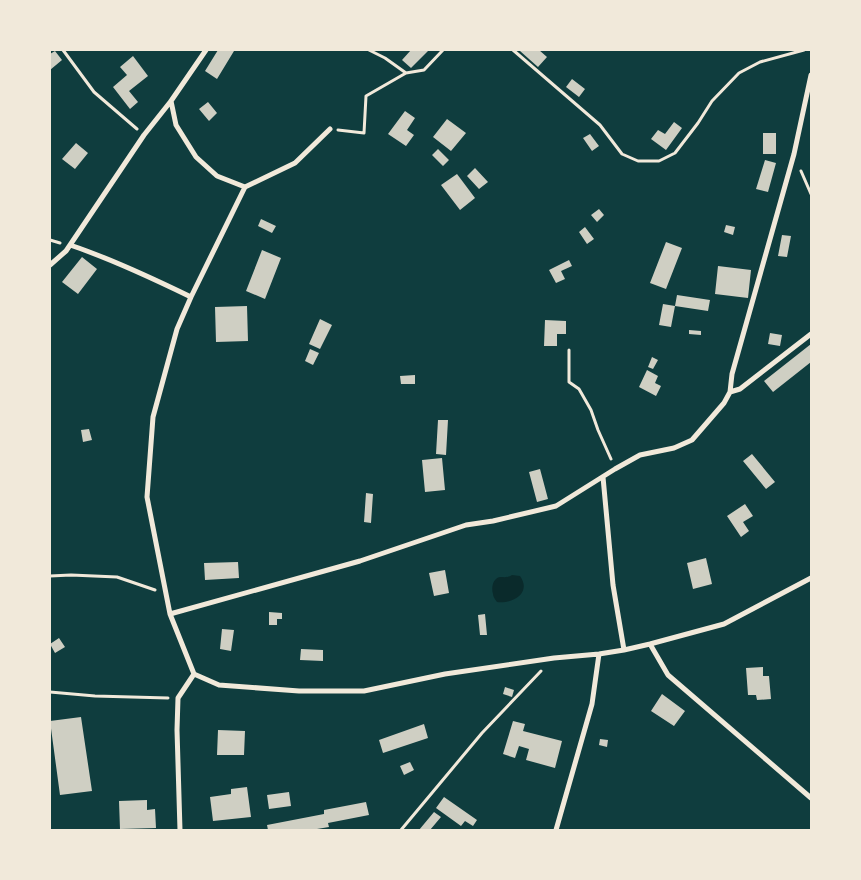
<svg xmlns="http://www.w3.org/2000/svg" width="861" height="880" font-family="Lora,serif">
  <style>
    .water { fill: #0a2a2b }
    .building { fill: #cfcfc3 }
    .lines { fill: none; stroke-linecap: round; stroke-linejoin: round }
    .path { stroke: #f1e9da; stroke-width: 3 }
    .minor { stroke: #f1e9da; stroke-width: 5 }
  </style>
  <rect width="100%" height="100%" fill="#0f3d3e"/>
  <path class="water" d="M512,575L520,576C532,593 513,604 497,602C495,599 493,597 493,594C491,588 493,578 500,577C505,577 507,578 512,575Z"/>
  <path class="building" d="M218,50H232L234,51L217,79L205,71Z
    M411,50H429L411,68L402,60Z
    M522,50H539L547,57L538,67L520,51Z
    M55,51L62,60L50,70V54Z
    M133,56L148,76L129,91L138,102L130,109L113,87L127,75L120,67Z
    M572,79L585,89L579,97L566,87Z
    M208,102L217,113L209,121L199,109Z
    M405,111L415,118L407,130L414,135L406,146L388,134Z
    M447,119L466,133L451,151L433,137Z
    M674,122L682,128L666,150L651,139L658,130L665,134Z
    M763,133H776V154H763Z
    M590,134L599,146L592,151L583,138Z
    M76,143L88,153L75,169L62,159Z
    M438,149L449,160L443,166L432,155Z
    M765,160L776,163L768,192L756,189Z
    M475,168L488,182L479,189L467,176Z
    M457,174L475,198L460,210L441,185Z
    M599,209L604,215L597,222L591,215Z
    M261,219L276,226L272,233L258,226Z
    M726,225L735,227L733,235L724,232Z
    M585,227L594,239L587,244L579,232Z
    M782,235L791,236L787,257L778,256Z
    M666,242L682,248L666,289L650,283Z
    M262,250L281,258L265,299L246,291Z
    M82,257L97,269L78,294L62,282Z
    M569,260L572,266L561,271L565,279L556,283L549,270Z
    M718,266L751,270L748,298L715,294Z
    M677,295L710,300L708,311L675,306L671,327L659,325L663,304L675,306Z
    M247,306L248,341L216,342L215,307Z
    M320,319L332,325L320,349L309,344Z
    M545,320L566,321V334H557V346H544Z
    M689,330L701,331V335L689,334Z
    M770,333L782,335L780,346L768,344Z
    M811,344V362L773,392L764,381Z
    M310,349L319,353L313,365L305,361Z
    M652,357L658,360L653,369L648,367Z
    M647,370L658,376L655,383L661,386L656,396L639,387Z
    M415,375V384H401L400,376Z
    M438,420H448L446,455L436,454Z
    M89,429L92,440L83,442L81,430Z
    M752,454L775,482L766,489L743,461Z
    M442,458L445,490L425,492L422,460Z
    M540,469L548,499L537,502L529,472Z
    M366,493L373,494L371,523L364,522Z
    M745,504L753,516L743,522L749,531L741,537L727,516Z
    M706,558L712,584L693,589L687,563Z
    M238,562L239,578L205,580L204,563Z
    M445,570L449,593L434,596L429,573Z
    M269,612L282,613V619H277V625H269Z
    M485,614L487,635H480L478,615Z
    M222,629L234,630L231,651L220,649Z
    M59,638L65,647L55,653L50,644Z
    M301,649L323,650V661L300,660Z
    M763,667V676H769L771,699L757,700L756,695H748L746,668Z
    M505,687L514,690L512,697L503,694Z
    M662,694L685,711L674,726L651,711Z
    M81,717L92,791L60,795L50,721Z
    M513,721L525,724L523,731L562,741L555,768L526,760L529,749L519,746L515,758L503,754Z
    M424,724L428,738L383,753L379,740Z
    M218,730L245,731L244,755H217Z
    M600,739L608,740L607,747L599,745Z
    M410,762L414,770L404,775L400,766Z
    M247,787L251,817L213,821L210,797L231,794V789Z
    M289,792L291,806L269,809L267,795Z
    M444,797L477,820L473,826L465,821L461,826L436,808Z
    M147,800V810L155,809L156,828L120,829L119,801Z
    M366,802L369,815L328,823L329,827L311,830H268L267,825L324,814V810Z
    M434,812L441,817L430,830H419Z"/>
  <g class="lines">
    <path class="path" d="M63,50L94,92L137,129
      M369,50L385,58L406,73
      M513,50L600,125L622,154L638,161H659L675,153L698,123L712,101L739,73L760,62L804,50
      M338,130L364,133L366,96L406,73L424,70L443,50
      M801,171L811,194
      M50,240L60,243
      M569,350V382L579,389L591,410L598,430L611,459
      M50,576L71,575L117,577L155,590
      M50,692L95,696L168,698
      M401,830L482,733L541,671"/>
    <path class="minor" d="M811,75L794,154L732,374L730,392L740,389L811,334
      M171,101L176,125L196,157L217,176L245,187
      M330,129L295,163L245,187L191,297L177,329L153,417L147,497L170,614L194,674L219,685L299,691H364L445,674L554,658L599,654L624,650L650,644L724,624L811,578
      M70,245C112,259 152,278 191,297
      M50,265L66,251L144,135L171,101L206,50
      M603,477L613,585L624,650
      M170,614L360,561L466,525L493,521L556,506L615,469L640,455L674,448L692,440L724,403L730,392
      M650,644L668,675L811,798
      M180,830L177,730L178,698L194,674
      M556,830L592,704L599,654"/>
  </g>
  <rect width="861" height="880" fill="none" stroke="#f1e9da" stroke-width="102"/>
</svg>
